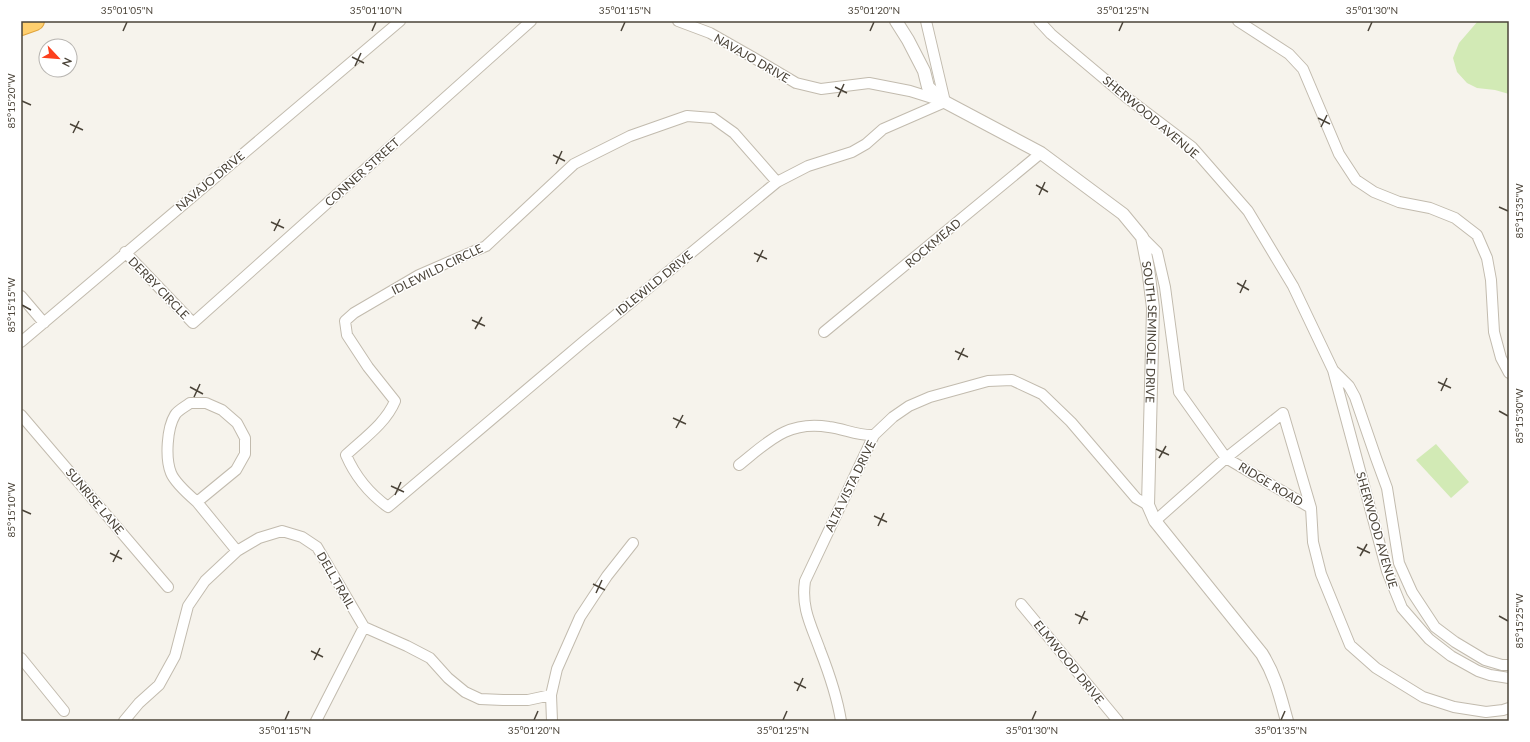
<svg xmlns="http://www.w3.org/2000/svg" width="1530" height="742" font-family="Lato,sans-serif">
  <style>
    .green { fill: #d2eab5 }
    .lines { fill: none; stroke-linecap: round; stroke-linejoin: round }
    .minor-casing { stroke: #c2bbae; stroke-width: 12 }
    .tertiary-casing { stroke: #c2bbae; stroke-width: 14 }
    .motorway-casing { stroke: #e0a43c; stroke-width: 20 }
    .minor { stroke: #fff; stroke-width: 10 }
    .tertiary { stroke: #fff; stroke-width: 12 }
    .motorway { stroke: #ffcf6e; stroke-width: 18 }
    .ticks { fill: none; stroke: #4b4439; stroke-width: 1.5 }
    .labels { text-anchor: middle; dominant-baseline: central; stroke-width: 3; stroke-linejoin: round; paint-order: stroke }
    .street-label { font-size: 12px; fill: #4b4439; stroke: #fff }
    .neatline { fill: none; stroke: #4b4439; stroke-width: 1.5 }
    .ticks-label { font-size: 10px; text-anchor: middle; fill: #4b4439 }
  </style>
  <rect width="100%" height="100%" fill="#f6f3ec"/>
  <path class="green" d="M1478,21H1509V94L1495,90L1477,88L1467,83L1457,72L1453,58L1459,43Z
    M1436,444L1469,482L1451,498L1416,460Z"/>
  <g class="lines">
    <g class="minor-casing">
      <path id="minor" d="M678,21L710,33L754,58L796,83L821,89L869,83L910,91L942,101
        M926,21L945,102
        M1039,21L1051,34L1126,97L1192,147L1248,211L1293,286L1333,370L1387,571L1402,608L1429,639L1451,656L1478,671L1490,675L1509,678
        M1238,21L1289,54L1303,69L1339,154L1356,180L1374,192L1399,202L1430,208L1455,218L1477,235L1487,258L1491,280L1494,332L1501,358L1509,373
        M777,182L734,133L713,118L687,116L630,136L574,164L486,246L419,275L354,313L345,321L347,335L368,367L395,401C386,423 363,439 346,455C355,476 370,494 388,507L583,342L777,182L808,166L852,152L866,144L883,129L945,102
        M1142,237L1157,252L1165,287L1179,392L1226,458L1311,508L1313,542L1321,574L1350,645L1376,668L1423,697L1454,707L1486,712L1503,710L1509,708
        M125,252L193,323L531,21
        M21,296L44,323
        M824,332L1041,153
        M21,342L400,21
        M1334,371L1349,386L1355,397L1376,458L1387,488L1399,563L1412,592L1435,627L1455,642L1485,660L1502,665H1509
        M190,403H206L222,410L237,423L245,438V454L236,470L197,502C189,495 175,483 171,473C165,458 167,428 175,415C178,410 185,407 190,403Z
        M21,415L168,587
        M739,465C769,441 788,420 829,427C845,429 858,436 874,435
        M197,502L237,551
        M1155,521L1226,458L1283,413L1311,508
        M1021,604L1118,721
        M21,658L64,711
        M124,721L139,703L159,685L175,656L188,606L205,581L237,551L259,538L282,531L302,537L317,547L364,627L407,646L430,658L448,678L465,692L480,699L503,700H528L551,695
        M316,721L364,627
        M552,721L551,695L557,669L580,617L607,576L633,543
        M841,721C837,696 829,673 820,650C811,625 801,608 805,581L874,435L893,417L909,406L930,397L988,381L1012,380L1042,394L1071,422L1136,498L1148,505"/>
    </g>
    <g class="tertiary-casing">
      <g id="tertiary">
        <path id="s1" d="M896,21L908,40L924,71L928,87L945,102L1041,153L1123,214L1142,237L1148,268L1153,308L1148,505L1155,521L1262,654C1276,677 1280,696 1287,721"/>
      </g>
    </g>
    <g class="motorway-casing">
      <path id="motorway" d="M21,26L35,21"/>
    </g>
    <use href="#minor" class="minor"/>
    <use href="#tertiary" class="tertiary"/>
    <use href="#motorway" class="motorway"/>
  </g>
  <path class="ticks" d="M123,31L127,22M372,31L376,22M621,31L625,22M870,31L874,22M1119,31L1123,22M1368,31L1372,22M352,57L364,63M355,66L361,53M835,87L847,93M838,97L844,84M22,101L31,105M1318,118L1330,124M70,124L83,130M1321,127L1327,115M73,133L79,121M553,155L565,161M556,164L562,151M1036,185L1048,192M1039,195L1045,182M1499,207L1508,211M271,222L284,228M274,231L280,219M754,253L767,259M757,262L763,250M1237,283L1249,290M1240,293L1246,280M22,305L31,310M472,320L485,326M475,329L482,317M955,351L968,357M958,360L964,348M1438,382L1451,388M190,387L203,394M1441,391L1447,378M194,397L200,384M1499,411L1508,416M673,418L686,424M676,428L683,415M1156,449L1169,455M1159,458L1166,446M391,486L404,492M395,495L401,482M22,510L31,514M874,516L887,522M878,526L884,513M1357,547L1370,553M110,553L122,559M1360,556L1367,544M113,562L119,550M593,584L605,590M596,593L602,580M1075,614L1088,620M1499,616L1508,621M1079,624L1085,611M311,651L323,657M314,660L320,648M794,682L806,688M797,691L803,678M285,720L289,711M534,720L538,711M783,720L787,711M1032,720L1036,711M1281,720L1285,711"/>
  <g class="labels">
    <g class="street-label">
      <text transform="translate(752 58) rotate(30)">NAVAJO DRIVE</text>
      <text transform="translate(1151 117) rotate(40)">SHERWOOD AVENUE</text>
      <text transform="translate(362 172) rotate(-42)">CONNER STREET</text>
      <text transform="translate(210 181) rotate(-40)">NAVAJO DRIVE</text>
      <text transform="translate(933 243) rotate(-40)">ROCKMEAD</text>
      <text transform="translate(437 269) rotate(-26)">IDLEWILD CIRCLE</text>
      <text transform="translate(654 283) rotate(-39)">IDLEWILD DRIVE</text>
      <text transform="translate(159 288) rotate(46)">DERBY CIRCLE</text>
      <text stroke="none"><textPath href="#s1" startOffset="433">SOUTH SEMINOLE DRIVE</textPath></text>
      <text transform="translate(1271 484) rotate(31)">RIDGE ROAD</text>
      <text transform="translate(850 486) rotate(-64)">ALTA VISTA DRIVE</text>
      <text transform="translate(95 501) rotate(50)">SUNRISE LANE</text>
      <text transform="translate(1377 530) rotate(74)">SHERWOOD AVENUE</text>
      <text transform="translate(336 580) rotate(60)">DELL TRAIL</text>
      <text transform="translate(1069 662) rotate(51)">ELMWOOD DRIVE</text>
    </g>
  </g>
  <rect width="1530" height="742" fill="none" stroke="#ffffff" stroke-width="44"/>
  <g transform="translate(58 58) rotate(116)"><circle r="19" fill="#ffffff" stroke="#b7b4b0"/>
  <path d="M0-3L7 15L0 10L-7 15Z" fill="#fc3f1d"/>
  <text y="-6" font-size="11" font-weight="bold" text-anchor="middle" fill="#4b4439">N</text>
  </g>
  <rect x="22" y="22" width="1486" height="698" class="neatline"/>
  <g class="ticks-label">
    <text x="127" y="14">35°01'05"N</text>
    <text x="376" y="14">35°01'10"N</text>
    <text x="625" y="14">35°01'15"N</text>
    <text x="874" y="14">35°01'20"N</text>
    <text x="1123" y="14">35°01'25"N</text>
    <text x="1372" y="14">35°01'30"N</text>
    <text transform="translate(11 101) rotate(-90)" y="4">85°15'20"W</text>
    <text transform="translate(1519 211) rotate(-90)" y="4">85°15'35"W</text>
    <text transform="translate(11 305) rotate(-90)" y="4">85°15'15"W</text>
    <text transform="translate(1519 416) rotate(-90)" y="4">85°15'30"W</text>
    <text transform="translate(11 510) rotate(-90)" y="4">85°15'10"W</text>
    <text transform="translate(1519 621) rotate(-90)" y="4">85°15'25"W</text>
    <text x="285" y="734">35°01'15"N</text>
    <text x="534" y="734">35°01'20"N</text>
    <text x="783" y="734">35°01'25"N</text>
    <text x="1032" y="734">35°01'30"N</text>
    <text x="1281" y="734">35°01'35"N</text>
  </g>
</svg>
